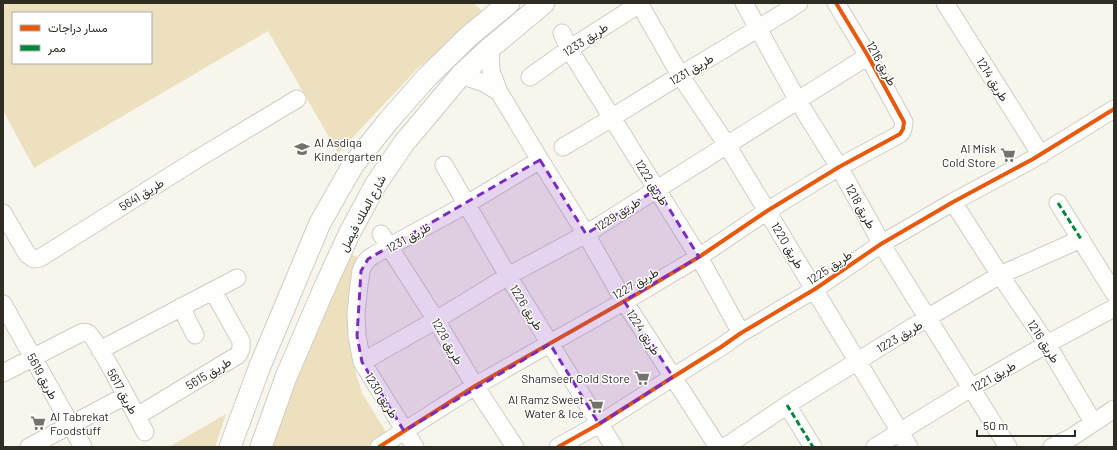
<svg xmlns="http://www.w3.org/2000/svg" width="1117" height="450" font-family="Barlow,Vazirmatn,sans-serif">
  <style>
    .green { fill: #ece0be; fill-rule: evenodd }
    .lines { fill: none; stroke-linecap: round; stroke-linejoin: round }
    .minor-casing { stroke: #cfccc4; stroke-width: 19 }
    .major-casing { stroke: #cfccc4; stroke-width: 23 }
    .minor { stroke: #fefefc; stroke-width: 17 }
    .major { stroke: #fefefc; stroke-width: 21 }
    .quiet { stroke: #00873e; stroke-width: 3; stroke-dasharray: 6 3; stroke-linecap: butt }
    .cycleway-casing { stroke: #fff; stroke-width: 6 }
    .cycleway { stroke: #e8590c; stroke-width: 4 }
    .marked { fill: #7b2cbf; fill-opacity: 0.2; stroke: #7b2cbf; stroke-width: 3; stroke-dasharray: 8 5; stroke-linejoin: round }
    .labels { text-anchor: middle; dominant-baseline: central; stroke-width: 3; stroke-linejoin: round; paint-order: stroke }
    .street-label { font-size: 12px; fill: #2f2c24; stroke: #fff }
    .poi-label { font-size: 12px; fill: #2f2c24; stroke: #fff; text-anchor: end }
  </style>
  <rect width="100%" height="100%" fill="#f8f5ec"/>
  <path class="green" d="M3,3H474L486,15L420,66L338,153L268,31L34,168L3,110ZM13,13H151V63H13Z
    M348,252L361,260L351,322L352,360L362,393L389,437L372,447H271L329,290Z
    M226,414L215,447H169Z"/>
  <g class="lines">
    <g class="minor-casing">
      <path id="minor" d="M639,3L680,75L727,145L767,211L909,447
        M744,3L798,101L839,167L887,253L1008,447
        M945,3L1041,155
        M562,33L569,49L699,257L741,333
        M490,48L491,71L499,92L540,160L586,234L624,301L718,447
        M461,75L484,83L499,92
        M530,77L569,49L641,3
        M563,147C603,124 641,99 681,75C720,51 760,28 799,3
        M444,165L508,276L614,447
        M953,202L1000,275L1047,344L1093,422
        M1058,203L1114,293
        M3,213L27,254L34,259L40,258L194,161L297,99
        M381,234L436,320L475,386L515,447
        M3,304L83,447
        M181,307L195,335
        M100,350L237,278
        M362,362L436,320L508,276L586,234L868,56
        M3,373L77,335C81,333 84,331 88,333C96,337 138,419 145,432
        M787,405L813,447
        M137,416L238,355L241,349V341L213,291
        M29,447L125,396
        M379,447L475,386L637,294L699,257L767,211L839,167L900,134L903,129L904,122L868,56L836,3
        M415,447L362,362L357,336L356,313L359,285L361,271L364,264L368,259L374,255L467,204L540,160
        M558,447L599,424L673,377L721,347L741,333L815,289L881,244L953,202L1033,159L1114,109
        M725,447L787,405L927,318L1000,275L1081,239
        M875,447L971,388L1047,344L1114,308
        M1052,447L1072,437L1114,409"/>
    </g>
    <g class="major-casing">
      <path id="major" d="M230,447L260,366L320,223L353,165L390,119L427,77L469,36L509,3
        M261,447L286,377L323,291L349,234L376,184L404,143L461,75L490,48L544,3"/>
    </g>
    <use href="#minor" class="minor"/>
    <use href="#major" class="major"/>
    <path class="quiet" d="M1058,203L1081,239
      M787,405L813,447"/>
    <g class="cycleway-casing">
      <path id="cycleway" d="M379,447L475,386L637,294L699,257L767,211L839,167L900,134L903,129L904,122L868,56L836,3
        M558,447L599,424L673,377L721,347L741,333L815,289L881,244L953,202L1033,159L1114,109"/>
    </g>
    <use href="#cycleway" class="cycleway"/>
  </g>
  <path class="marked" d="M540,160L586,234L657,189L699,257L624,301L673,377L599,424L550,344L404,431L362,362L357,336L361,271L368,259Z"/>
  <defs>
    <g id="school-bare" transform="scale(1.2)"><path d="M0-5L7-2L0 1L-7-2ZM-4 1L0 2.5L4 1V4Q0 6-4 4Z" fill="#75726a" stroke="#fff" stroke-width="2.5" paint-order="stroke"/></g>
    <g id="supermarket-bare" transform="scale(1.2)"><path d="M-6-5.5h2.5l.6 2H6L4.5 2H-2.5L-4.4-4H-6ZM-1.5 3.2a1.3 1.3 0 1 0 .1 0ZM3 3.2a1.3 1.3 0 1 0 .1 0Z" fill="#75726a" stroke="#fff" stroke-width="2.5" paint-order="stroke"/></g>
  </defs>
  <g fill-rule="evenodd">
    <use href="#school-bare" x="302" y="149"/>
    <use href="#supermarket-bare" x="1008" y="155"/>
    <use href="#supermarket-bare" x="642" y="378"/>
    <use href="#supermarket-bare" x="596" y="406"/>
    <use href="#supermarket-bare" x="38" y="423"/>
  </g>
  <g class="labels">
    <g class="street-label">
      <text transform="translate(585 39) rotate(-33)">طريق 1233</text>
      <text transform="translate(882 63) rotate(61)">طريق 1216</text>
      <text transform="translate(691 69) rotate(-31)">طريق 1231</text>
      <text transform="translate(993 79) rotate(58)">طريق 1214</text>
      <text transform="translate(652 182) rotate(58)">طريق 1222</text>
      <text transform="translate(141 194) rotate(-32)">طريق 5641</text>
      <text transform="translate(861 206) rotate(61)">طريق 1218</text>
      <text transform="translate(362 213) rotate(-62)">شارع الملك فيصل</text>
      <text transform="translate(617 214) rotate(-33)">طريق 1229</text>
      <text transform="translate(408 237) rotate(-29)">طريق 1231</text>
      <text transform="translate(788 245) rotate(59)">طريق 1220</text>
      <text transform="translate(829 267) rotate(-34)">طريق 1225</text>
      <text transform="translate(635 283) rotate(-30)">طريق 1227</text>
      <text transform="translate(527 307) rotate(58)">طريق 1226</text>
      <text transform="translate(644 332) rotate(57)">طريق 1224</text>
      <text transform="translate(899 336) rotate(-31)">طريق 1223</text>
      <text transform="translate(448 341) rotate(60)">طريق 1228</text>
      <text transform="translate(1044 341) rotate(57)">طريق 1216</text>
      <text transform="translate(208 373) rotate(-31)">طريق 5615</text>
      <text transform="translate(43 376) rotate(61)">طريق 5619</text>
      <text transform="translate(993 376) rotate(-30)">طريق 1221</text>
      <text transform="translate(123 391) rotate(61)">طريق 5617</text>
      <text transform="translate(382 395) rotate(58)">طريق 1230</text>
    </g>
    <g class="poi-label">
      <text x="314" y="142" text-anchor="start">Al Asdiqa<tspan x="314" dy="14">Kindergarten</tspan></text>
      <text x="996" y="148">Al Misk<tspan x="996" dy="14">Cold Store</tspan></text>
      <text x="630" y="378">Shamseer Cold Store</text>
      <text x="584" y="399">Al Ramz Sweet<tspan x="584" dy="14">Water &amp; Ice</tspan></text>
      <text x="50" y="416" text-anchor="start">Al Tabrekat<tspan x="50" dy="14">Foodstuff</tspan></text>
    </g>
  </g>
  <rect width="1117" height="450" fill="none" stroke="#2f2c24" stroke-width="8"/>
  <rect x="12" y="12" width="140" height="52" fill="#ffffff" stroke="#acaba7"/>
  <rect x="20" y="25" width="20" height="6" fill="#e8590c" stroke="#acaba7"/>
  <text x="48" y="32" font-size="12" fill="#2f2c24">مسار دراجات</text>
  <rect x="20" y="45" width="20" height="6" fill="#00873e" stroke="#acaba7"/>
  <text x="48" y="52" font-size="12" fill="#2f2c24">ممر</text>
  <path d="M977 430v6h98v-6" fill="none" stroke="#2f2c24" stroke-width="2"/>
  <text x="983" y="430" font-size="12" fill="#2f2c24" stroke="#ffffff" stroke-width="3" paint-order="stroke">50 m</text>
</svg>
